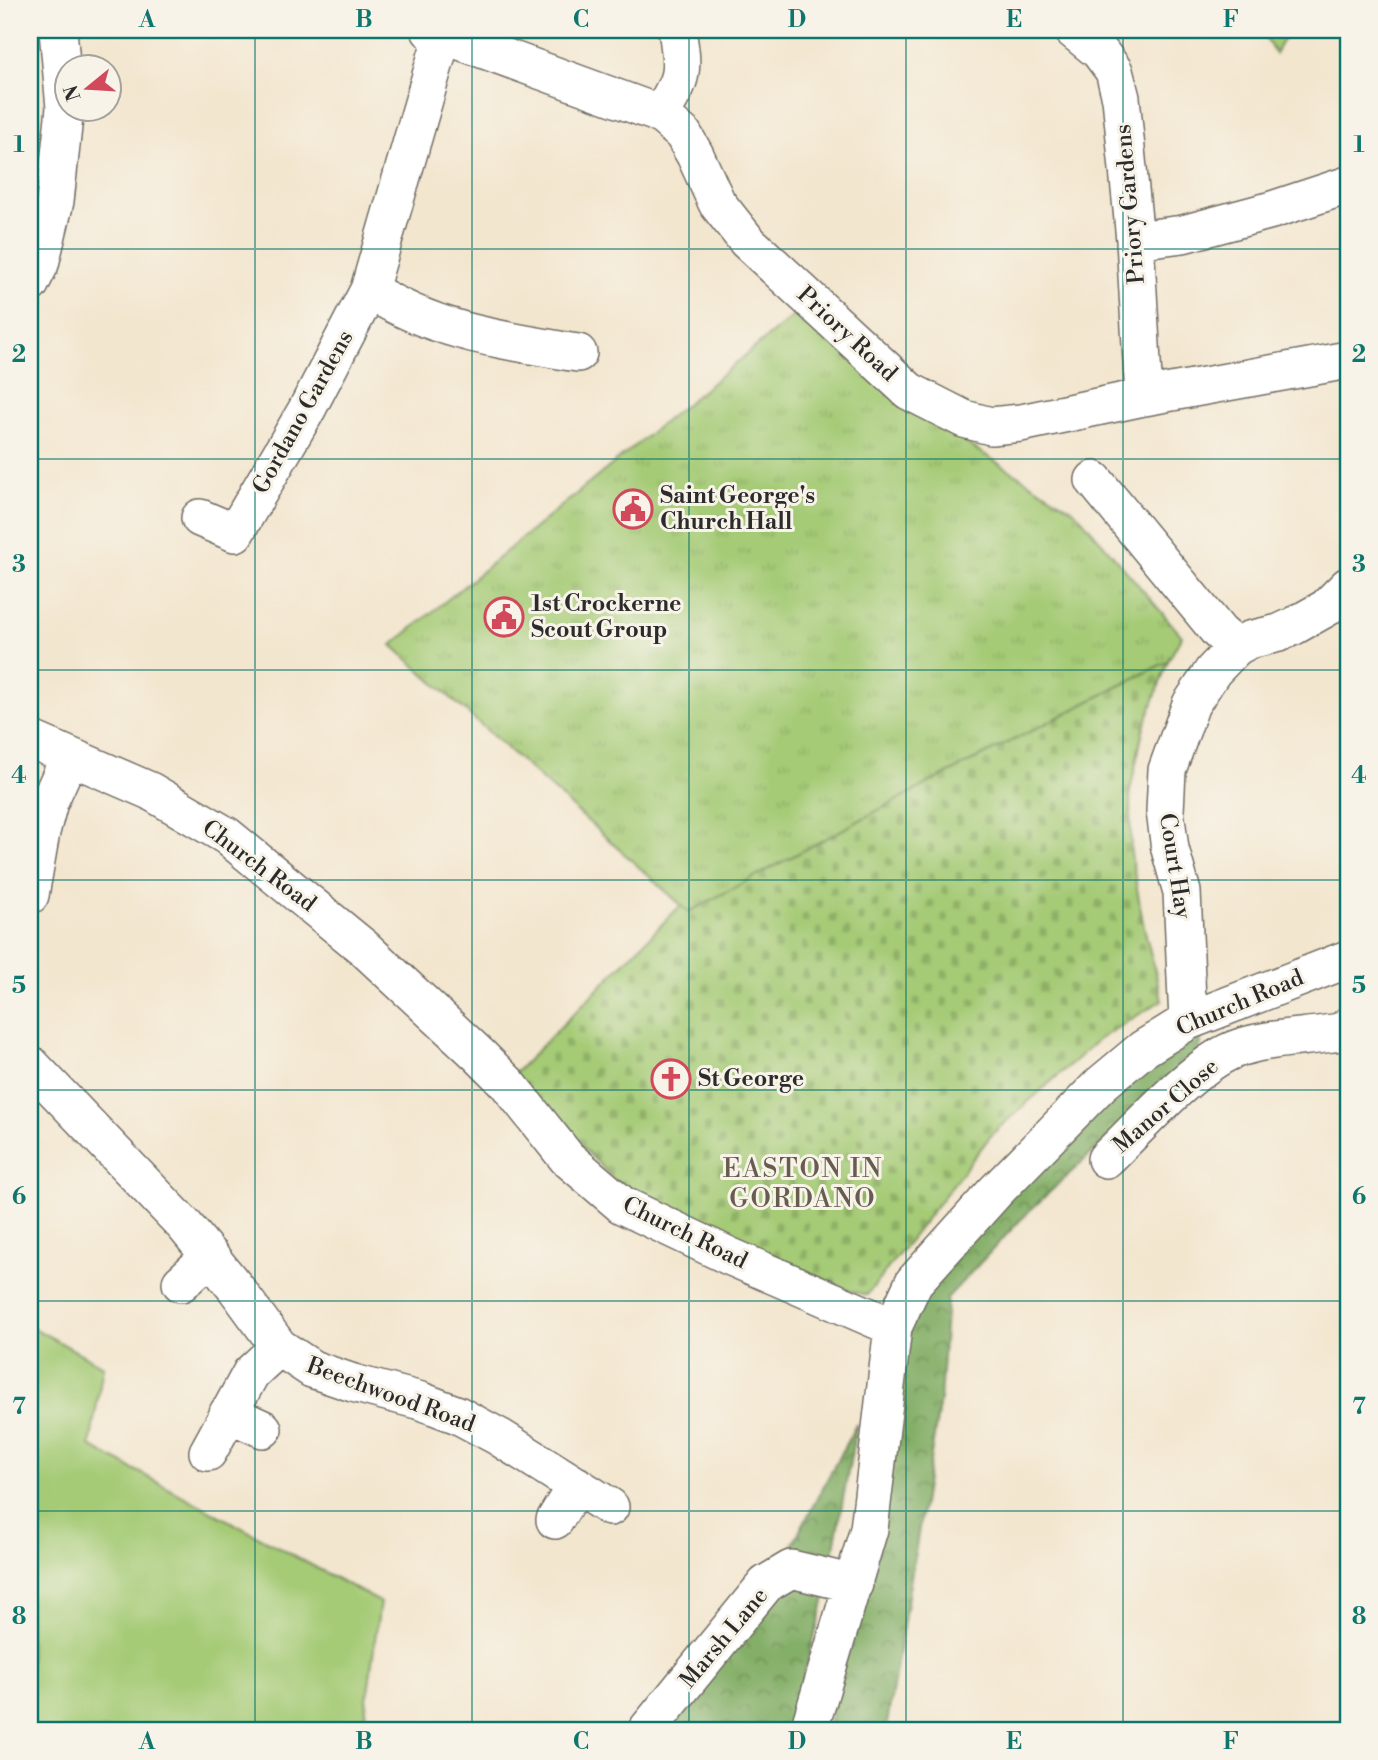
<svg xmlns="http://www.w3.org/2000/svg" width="1378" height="1760" font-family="'Libre Bodoni',serif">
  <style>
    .grass { fill: #a5cb76; stroke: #687b50; stroke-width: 2 }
    .forest { fill: url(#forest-crowns); stroke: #586d49; stroke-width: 2 }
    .cemetery { fill: url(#cemetery-stones); stroke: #687b50; stroke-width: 2 }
    .park { fill: url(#park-tufts); stroke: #687b50; stroke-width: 2 }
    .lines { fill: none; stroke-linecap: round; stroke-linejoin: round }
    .minor-casing { stroke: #716c64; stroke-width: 40 }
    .minor { stroke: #fff; stroke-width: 37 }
    .grid { fill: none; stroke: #0f766e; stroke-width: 2; stroke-opacity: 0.55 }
    .labels { text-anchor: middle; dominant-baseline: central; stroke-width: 6; stroke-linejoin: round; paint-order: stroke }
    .street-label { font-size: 23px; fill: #2b2b2b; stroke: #f7f3e8 }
    .poi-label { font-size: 23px; font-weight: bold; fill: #2b2b2b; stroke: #f7f3e8; text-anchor: start }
    .quarter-label { font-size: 26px; letter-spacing: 2px; fill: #685b4f; stroke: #f7f3e8 }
    .neatline { fill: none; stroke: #0f766e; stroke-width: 2.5 }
    .grid-label { font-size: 23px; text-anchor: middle; font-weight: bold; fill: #0f766e }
  </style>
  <defs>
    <pattern id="forest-crowns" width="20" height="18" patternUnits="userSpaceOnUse" patternTransform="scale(1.75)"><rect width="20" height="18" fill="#84af67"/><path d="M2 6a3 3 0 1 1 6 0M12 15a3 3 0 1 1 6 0" fill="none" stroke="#6c8f55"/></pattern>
    <pattern id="cemetery-stones" width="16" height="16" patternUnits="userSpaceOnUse" patternTransform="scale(1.75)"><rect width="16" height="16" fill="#a5cb76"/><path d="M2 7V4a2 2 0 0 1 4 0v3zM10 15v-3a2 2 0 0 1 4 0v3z" fill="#8eae66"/></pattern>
    <pattern id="park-tufts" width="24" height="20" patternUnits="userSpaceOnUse" patternTransform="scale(1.75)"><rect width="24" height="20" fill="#a5cb76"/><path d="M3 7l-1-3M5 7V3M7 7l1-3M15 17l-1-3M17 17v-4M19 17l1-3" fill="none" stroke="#8eae66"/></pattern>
  </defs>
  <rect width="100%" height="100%" fill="#f7f3e8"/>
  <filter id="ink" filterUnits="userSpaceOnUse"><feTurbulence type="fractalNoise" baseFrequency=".0143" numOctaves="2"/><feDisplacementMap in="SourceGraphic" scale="14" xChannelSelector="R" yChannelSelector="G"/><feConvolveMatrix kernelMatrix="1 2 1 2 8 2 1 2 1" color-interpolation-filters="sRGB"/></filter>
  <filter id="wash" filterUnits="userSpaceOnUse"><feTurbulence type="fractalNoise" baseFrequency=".00686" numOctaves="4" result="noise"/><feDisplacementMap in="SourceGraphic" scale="28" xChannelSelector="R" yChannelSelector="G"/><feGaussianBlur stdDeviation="1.57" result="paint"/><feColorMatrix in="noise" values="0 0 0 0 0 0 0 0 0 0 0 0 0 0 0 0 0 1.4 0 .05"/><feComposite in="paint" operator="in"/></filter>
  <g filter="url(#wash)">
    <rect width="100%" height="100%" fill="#f3e6cf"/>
    <path class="grass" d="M1261,30H1288L1275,54Z
      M30,1326L103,1366L90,1446L380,1602L363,1730H30Z"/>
    <path class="forest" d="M1188,1030L1200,1039V1053L1027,1213L947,1298L940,1400L886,1730H828L913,1312L1007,1192Z
      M857,1423L824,1602L791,1722L786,1730H655L768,1591Z"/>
    <path class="cemetery" d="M1168,661L1143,730L1130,791L1131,854L1143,923L1162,1000L1098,1040L993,1133L867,1295L849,1291L618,1184L513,1075L681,905L689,911L929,783Z"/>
    <path class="park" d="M802,309L934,423L1075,511L1182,636L1168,661L929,783L689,912L392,645Z"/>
  </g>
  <g filter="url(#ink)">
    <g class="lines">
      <g class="minor-casing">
        <path id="minor" d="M430,30L660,114L683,134L695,155L717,203L747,241L909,391L964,419L991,426L1021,423L1144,397L1348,360
          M1073,30L1099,51L1114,71L1121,98L1135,240L1144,397
          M660,114C683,79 684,71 677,30
          M1135,240L1183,234L1272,210L1348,185
          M30,284L40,264L55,201L65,108L58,30
          M369,290C436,332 500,340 578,353
          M1094,480L1219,632L1236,647
          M200,518L235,533L306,411L369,290L443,34
          M30,739L150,791L227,836L364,948L479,1055L508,1084L567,1158L622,1205L729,1256L893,1327
          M30,895L41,832L49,802L69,758
          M1188,1021L1182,892L1170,849L1165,811L1167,770L1191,704L1213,671L1236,647L1249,640L1279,633L1294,626L1326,608L1348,586
          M30,1064L185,1226L235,1287L279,1347L312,1369L353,1383L421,1401L458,1415L499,1437L610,1507
          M1106,1159C1139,1128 1192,1067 1233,1050C1265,1037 1310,1038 1345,1031L1348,1026
          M181,1283L210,1256
          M228,1413L263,1429
          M208,1452L251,1373L279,1347
          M555,1520L576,1485
          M647,1730L766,1584L791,1569L854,1584
          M809,1730L869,1529L893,1327L914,1282L995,1192L1101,1084L1143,1049L1188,1021L1348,959"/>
      </g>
      <use href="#minor" class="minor"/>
    </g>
  </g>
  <path class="grid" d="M255,30V1730M472,30V1730M689,30V1730M906,30V1730M1123,30V1730M30,249H1348M30,459H1348M30,670H1348M30,880H1348M30,1090H1348M30,1301H1348M30,1511H1348"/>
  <defs>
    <g id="civic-ring" transform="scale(2.0125)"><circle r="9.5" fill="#f7f3e8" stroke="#d1495b" stroke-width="1.5"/><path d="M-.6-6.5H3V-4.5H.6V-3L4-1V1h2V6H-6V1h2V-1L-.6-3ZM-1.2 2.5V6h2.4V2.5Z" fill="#d1495b"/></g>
    <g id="church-ring" transform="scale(2.0125)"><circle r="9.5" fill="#f7f3e8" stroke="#d1495b" stroke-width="1.5"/><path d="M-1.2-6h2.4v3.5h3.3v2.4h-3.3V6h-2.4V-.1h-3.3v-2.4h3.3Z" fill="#d1495b"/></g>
  </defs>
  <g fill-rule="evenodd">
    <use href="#civic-ring" x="633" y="509"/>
    <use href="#civic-ring" x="504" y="617"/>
    <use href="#church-ring" x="671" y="1079"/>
  </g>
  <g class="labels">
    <g class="street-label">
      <text transform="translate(1130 204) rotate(-95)">Priory Gardens</text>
      <text transform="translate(847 334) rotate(43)">Priory Road</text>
      <text transform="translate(303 412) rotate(-61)">Gordano Gardens</text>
      <text transform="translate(259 866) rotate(37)">Church Road</text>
      <text transform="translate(1175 866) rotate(81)">Court Hay</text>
      <text transform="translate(1240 1003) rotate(-23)">Church Road</text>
      <text transform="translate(1166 1106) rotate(-41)">Manor Close</text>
      <text transform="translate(685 1233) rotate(26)">Church Road</text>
      <text transform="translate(391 1395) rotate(20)">Beechwood Road</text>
      <text transform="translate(724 1638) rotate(-50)">Marsh Lane</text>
    </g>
    <g class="poi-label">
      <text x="660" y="496">Saint George's<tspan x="660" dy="26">Church Hall</tspan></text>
      <text x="531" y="604">1st Crockerne<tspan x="531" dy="26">Scout Group</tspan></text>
      <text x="698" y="1079">St George</text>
    </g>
    <g class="quarter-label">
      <text x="803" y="1169">EASTON IN<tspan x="803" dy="30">GORDANO</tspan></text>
    </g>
  </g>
  <rect width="1378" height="1760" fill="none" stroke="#f7f3e8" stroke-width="77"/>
  <g transform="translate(88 88) rotate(252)"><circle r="33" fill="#f7f3e8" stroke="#a5a39c" stroke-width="2"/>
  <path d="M0-5L12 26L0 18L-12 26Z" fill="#d1495b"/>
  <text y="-10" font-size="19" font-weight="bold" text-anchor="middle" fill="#2b2b2b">N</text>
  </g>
  <rect x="38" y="38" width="1302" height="1684" class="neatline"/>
  <g class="grid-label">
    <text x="147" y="27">A</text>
    <text x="364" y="27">B</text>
    <text x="581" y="27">C</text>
    <text x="797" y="27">D</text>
    <text x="1014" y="27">E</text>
    <text x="1231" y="27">F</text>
    <text x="19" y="152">1</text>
    <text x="1359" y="152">1</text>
    <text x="19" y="362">2</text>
    <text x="1359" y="362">2</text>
    <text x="19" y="572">3</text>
    <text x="1359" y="572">3</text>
    <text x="19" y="783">4</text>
    <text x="1359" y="783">4</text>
    <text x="19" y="993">5</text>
    <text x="1359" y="993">5</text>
    <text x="19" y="1204">6</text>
    <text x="1359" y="1204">6</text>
    <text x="19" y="1414">7</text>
    <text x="1359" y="1414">7</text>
    <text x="19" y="1624">8</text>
    <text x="1359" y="1624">8</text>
    <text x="147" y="1749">A</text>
    <text x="364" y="1749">B</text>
    <text x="581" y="1749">C</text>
    <text x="797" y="1749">D</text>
    <text x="1014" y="1749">E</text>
    <text x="1231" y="1749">F</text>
  </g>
</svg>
